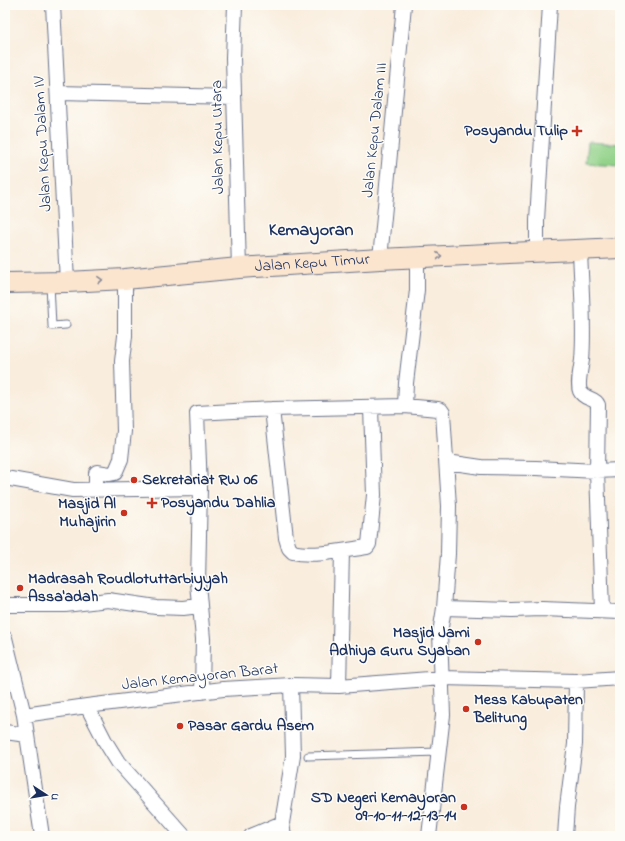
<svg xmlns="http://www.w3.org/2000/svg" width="625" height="841" font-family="'Indie Flower',sans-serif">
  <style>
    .green { fill: #91d288; stroke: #568073 }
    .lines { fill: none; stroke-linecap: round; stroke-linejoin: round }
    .lane-casing { stroke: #69728a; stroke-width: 9 }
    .street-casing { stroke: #69728a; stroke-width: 16 }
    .secondary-casing { stroke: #69728a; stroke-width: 22 }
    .lane { stroke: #fff; stroke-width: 7 }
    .street { stroke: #fff; stroke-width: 14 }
    .secondary { stroke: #fbe5cf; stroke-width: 20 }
    .oneway { stroke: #8b8a96 }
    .poi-dot { fill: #c8321e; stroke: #fdfcf7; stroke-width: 1.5 }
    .labels { text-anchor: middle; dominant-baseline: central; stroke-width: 3; stroke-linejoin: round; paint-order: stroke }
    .street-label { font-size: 16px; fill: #1b2f5e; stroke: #fdfcf7 }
    .poi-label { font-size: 16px; font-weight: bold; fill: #1b2f5e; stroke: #fdfcf7; text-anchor: start }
    .quarter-label { font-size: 18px; font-weight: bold; fill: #1b2f5e; stroke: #fdfcf7 }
  </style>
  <rect width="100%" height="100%" fill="#fdfcf7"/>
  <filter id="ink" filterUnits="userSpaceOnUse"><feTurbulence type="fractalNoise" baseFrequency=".025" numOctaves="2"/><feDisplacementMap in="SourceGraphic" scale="8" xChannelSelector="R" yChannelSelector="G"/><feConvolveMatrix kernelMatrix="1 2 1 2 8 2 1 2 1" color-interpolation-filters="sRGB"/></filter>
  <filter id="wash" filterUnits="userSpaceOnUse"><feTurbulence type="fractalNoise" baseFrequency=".012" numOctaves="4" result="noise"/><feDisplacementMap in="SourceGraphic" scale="16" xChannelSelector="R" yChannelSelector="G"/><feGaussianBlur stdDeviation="0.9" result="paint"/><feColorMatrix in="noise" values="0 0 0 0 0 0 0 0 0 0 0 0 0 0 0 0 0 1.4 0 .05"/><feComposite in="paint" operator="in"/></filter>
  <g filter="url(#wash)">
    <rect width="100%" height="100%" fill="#f9eddd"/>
    <path class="green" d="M588,142L620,144V165L586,163Z"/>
  </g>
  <g filter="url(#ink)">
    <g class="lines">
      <g class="lane-casing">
        <path id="lane" d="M50,284L52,326L66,325
          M308,756L438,752"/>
      </g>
      <g class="street-casing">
        <path id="street" d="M53,5L67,282
          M235,5L233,58L239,268
          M58,93L234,97
          M580,249C581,286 585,324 582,360C581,368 577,384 580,391C584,400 595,397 598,405L597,471L602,611
          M537,251V220L550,5
          M417,257V290L406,383L405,406L438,409L441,410L443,413L449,506L448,554L444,608L440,633L443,715L429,836
          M380,259L404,5
          M272,409L286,538L289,548L293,552C313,557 346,550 367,547L369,544L374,495L371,408
          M447,462L481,467L536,468L597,471L620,470
          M5,478L73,490L200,488
          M96,489V473L97,472L110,474L115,473L121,459L124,431L122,361L125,336V279
          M5,605H65L108,600L156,607L183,608L199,606
          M444,608L512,610L542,609L620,612
          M5,638L24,715L42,836
          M339,686L342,551
          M202,692L203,639L198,583L200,488L197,413L272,409L405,406
          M87,706L105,741L118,762L184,836
          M24,715L87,706L223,689L291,685L339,686L442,678L576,681L620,678
          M5,732L27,735
          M251,836L282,823
          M284,836L282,823L293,756L291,685
          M565,836L567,807L575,744L576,681"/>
      </g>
      <g class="secondary-casing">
        <g id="secondary">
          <path id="s1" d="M5,283L67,282L125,279L239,268L380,259L620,248"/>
        </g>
      </g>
      <use href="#lane" class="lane"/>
      <use href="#street" class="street"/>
      <use href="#secondary" class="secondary"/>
    </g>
    <defs><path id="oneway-chevron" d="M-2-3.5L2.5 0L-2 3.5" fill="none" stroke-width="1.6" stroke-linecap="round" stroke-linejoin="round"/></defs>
    <g class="oneway">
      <use href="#oneway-chevron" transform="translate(439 256) rotate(-3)"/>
      <use href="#oneway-chevron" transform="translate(100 280) rotate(-3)"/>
    </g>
  </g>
  <g class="poi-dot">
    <path d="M575 125h4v4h4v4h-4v4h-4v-4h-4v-4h4z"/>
    <circle cx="134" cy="480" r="4"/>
    <path d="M150 497h4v4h4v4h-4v4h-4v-4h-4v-4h4z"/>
    <circle cx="124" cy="513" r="4"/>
    <circle cx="20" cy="588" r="4"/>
    <circle cx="478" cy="642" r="4"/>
    <circle cx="466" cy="709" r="4"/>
    <circle cx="180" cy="726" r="4"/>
    <circle cx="464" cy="807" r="4"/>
  </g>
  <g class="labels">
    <g class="street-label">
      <text transform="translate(375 130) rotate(-84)">Jalan Kepu Dalam III</text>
      <text transform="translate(218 137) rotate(-91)">Jalan Kepu Utara</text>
      <text transform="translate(43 144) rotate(-93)">Jalan Kepu Dalam IV</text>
      <text stroke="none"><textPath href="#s1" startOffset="308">Jalan Kepu Timur</textPath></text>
      <text transform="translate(200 677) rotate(-6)">Jalan Kemayoran Barat</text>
    </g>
    <g class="poi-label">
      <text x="568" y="131" text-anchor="end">Posyandu Tulip</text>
      <text x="142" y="480">Sekretariat RW 06</text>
      <text x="161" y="503">Posyandu Dahlia</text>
      <text x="116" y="504" text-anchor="end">Masjid Al<tspan x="116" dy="18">Muhajirin</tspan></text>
      <text x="28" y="579">Madrasah Roudlotuttarbiyyah<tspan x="28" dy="18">Assa'adah</tspan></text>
      <text x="470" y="633" text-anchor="end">Masjid Jami<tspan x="470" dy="18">Adhiya Guru Syaban</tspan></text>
      <text x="474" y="700">Mess Kabupaten<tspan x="474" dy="18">Belitung</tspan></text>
      <text x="188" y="726">Pasar Gardu Asem</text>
      <text x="456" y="798" text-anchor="end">SD Negeri Kemayoran<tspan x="456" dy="18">09-10-11-12-13-14</tspan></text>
    </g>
    <g class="quarter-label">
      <text x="311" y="231">Kemayoran</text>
    </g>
  </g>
  <rect width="625" height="841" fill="none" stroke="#fdfcf7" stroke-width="20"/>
  <g transform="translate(46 795) rotate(102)" stroke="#fdfcf7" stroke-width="3" paint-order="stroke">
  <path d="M0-3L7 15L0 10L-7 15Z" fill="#1b2f5e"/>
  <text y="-6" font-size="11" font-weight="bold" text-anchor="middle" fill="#1b2f5e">U</text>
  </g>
</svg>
